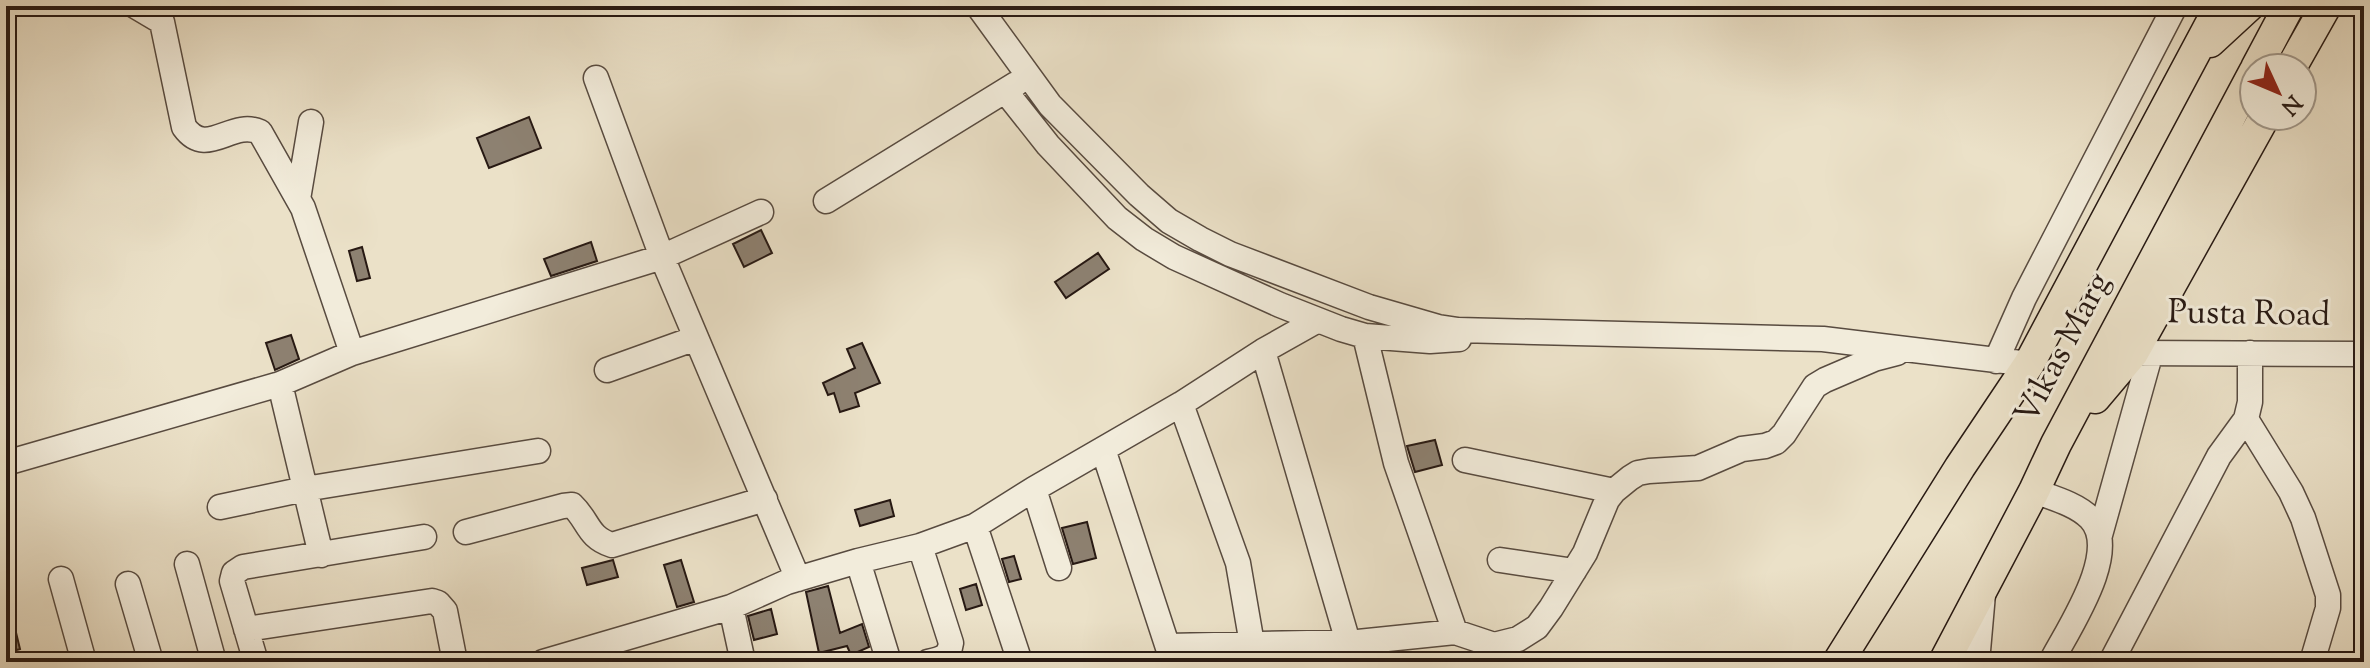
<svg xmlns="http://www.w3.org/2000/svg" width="2370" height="668" font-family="'Sorts Mill Goudy',serif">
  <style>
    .building { fill: #8d8171; stroke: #271913; stroke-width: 2 }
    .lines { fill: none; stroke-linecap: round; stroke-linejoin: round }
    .minor-casing { stroke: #584b40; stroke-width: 27 }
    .major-casing { stroke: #271913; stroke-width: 33 }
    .minor { stroke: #f2ecdb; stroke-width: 24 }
    .major { stroke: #ebe1c8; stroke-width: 30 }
    .labels { text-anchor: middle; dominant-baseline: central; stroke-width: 6; stroke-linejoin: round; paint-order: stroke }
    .street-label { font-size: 34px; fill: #271913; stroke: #f2ecdb }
  </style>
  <rect width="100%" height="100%" fill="#ebe1c8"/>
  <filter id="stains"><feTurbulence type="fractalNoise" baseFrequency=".0025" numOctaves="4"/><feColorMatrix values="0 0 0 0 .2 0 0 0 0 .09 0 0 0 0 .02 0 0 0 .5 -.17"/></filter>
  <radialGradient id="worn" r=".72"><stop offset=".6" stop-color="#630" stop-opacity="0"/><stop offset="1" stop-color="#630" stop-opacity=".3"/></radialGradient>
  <path class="building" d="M529,117L541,148L489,168L477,138Z
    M761,230L772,253L744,267L733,244Z
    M591,242L597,261L551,276L544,259Z
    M362,247L370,278L357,281L349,251Z
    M1098,253L1109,269L1066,298L1055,282Z
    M291,335L299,359L275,370L266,343Z
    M862,343L880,383L855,393L859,406L840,412L834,393L828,395L823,383L855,368L847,349Z
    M1435,440L1442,465L1415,472L1407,446Z
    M890,500L894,516L860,526L855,510Z
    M1087,522L1096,558L1073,564L1062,528Z
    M1014,556L1021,579L1009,582L1002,559Z
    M613,560L618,577L587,585L582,568Z
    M681,560L694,602L677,607L664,565Z
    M976,584L982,605L966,610L960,589Z
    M828,586L840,633L862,624L869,647L851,655L847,646L819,653L806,592Z
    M771,609L777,634L754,640L748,616Z
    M6,612H11L20,649L6,653Z"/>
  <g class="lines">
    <g class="minor-casing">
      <path id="minor" d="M135,6L162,22L184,127C207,159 231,119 260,132L303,208L352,353
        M978,6L1050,105L1139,195L1169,221L1200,239L1230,254L1369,307L1438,327L1458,330L1823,339L2029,364
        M596,78L662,257L798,579
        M1006,92L1048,145L1117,218L1144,239L1174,257L1280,305L1341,329L1365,336L1430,341L1459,339
        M298,199L311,122
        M826,201L1016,84
        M1365,336L1396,463L1455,632
        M1263,351L1348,642
        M2133,353L2364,354
        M1996,361L2024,298L2175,6
        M607,370L696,338
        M280,384L321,555
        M1181,404L1238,563L1252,644
        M2246,419L2291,492L2303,518L2328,595V608L2312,662
        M1103,449L1172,660
        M1465,460L1614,491
        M6,463L280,384L352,353L662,257L761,212
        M1034,489L1059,568
        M2034,491C2053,498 2076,504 2090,518C2122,551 2068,629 2051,662
        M220,507L305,489L538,451
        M975,526L1020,662
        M466,532L563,506L572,505C589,521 587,537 612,545L765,499
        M2100,535L2151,352
        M920,546L951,643C949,658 941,659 928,662
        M1500,560L1574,571
        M858,561L888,659L891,662
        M187,564L214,662
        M61,579L84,662
        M128,584L151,662
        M731,607L743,662
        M246,629L432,601L438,603L445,611L455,662
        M1168,646L1358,642L1455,632L1494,645L1518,639L1537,627L1551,608L1585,553L1607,500L1614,491L1630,478L1638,473L1649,471L1698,468L1742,449L1765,446L1776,442L1784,434L1815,386L1825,380L1874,359L1897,353
        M256,662L232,581L234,573L243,567L424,537
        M543,662L731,607L787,582L858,561L920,546L975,526L1034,489L1181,404L1263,351L1318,320
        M1977,662L1983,594
        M2111,662L2219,456L2246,419L2250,402V353"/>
    </g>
    <g class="major-casing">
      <path id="major" d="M2210,42L2249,6
        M2256,68L2289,6
        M2291,68L2326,6
        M2095,398L2133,353L2265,116
        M1838,662L1960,467L2029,364L2220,6
        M1944,662L2034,491L2056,444L2254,72"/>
    </g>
    <use href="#minor" class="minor"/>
    <use href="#major" class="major"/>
  </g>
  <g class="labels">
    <g class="street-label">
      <text transform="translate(2249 315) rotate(1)">Pusta Road</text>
      <text transform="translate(2064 349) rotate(-62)">Vikas Marg</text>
    </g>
  </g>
  <rect width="2370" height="668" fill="none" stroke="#ebe1c8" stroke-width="32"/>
  <rect x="8" y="8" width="2354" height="652" fill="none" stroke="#271913" stroke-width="4"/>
  <rect x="16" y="16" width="2338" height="636" fill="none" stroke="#271913" stroke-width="2"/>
  <g transform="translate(2278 92) rotate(134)"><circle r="38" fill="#f2ecdb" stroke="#a1988b" stroke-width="2"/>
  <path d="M0-6L14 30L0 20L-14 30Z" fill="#8f2418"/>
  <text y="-12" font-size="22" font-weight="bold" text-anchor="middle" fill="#271913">N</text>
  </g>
  <rect width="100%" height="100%" filter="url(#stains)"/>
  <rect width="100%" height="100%" fill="url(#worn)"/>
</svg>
